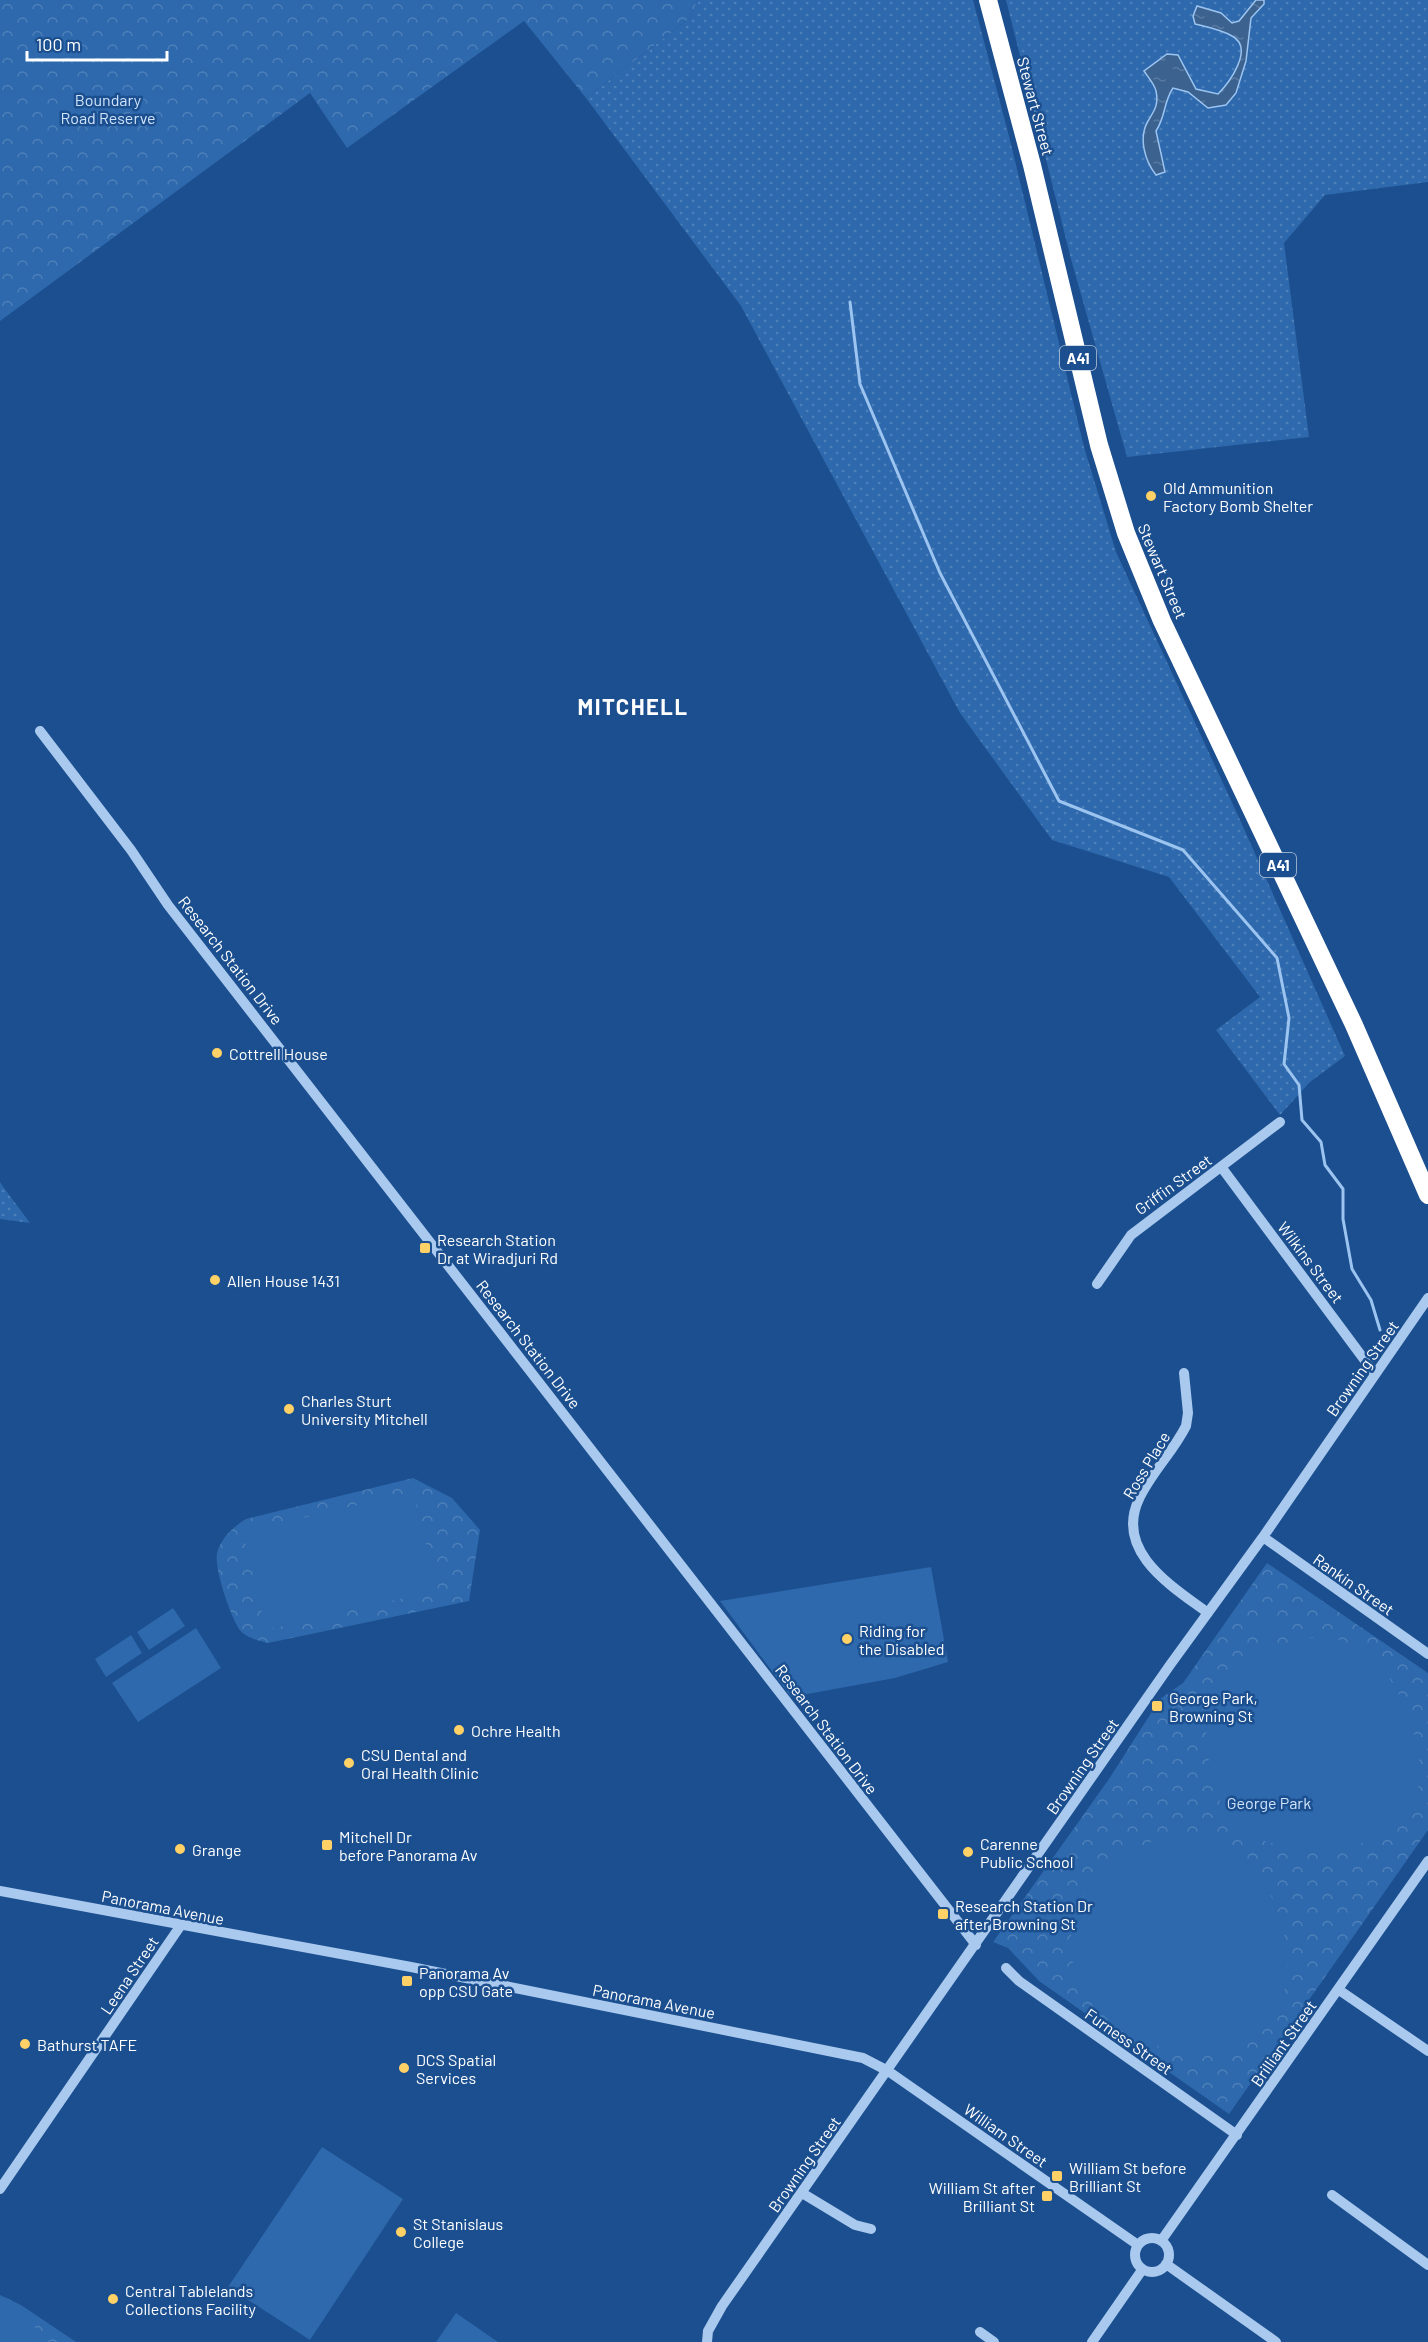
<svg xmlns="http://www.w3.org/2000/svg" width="1428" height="2342" font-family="Barlow,sans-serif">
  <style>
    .grass { fill: url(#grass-dots) }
    .park { fill: url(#park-crowns) }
    .pitch { fill: #2e69ad }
    .water { fill: url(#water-ripples); stroke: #9cc4f0; stroke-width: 1.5 }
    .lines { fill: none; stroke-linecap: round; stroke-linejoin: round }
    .stream { stroke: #9cc4f0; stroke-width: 3 }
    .minor { stroke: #a9c9ee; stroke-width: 10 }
    .highway { stroke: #fff; stroke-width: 18 }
    .poi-dot { fill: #ffd166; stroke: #1b4f8f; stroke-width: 2 }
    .labels { text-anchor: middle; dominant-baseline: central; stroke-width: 5; stroke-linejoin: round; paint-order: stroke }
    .shield { fill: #1b4f8f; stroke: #bbcadd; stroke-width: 1.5 }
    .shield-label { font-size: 15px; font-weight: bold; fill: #fff }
    .park-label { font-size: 16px; fill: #cfe3fa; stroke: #1b4f8f }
    .street-label { font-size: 16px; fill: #fff; stroke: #1b4f8f }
    .poi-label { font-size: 16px; fill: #fff; stroke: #1b4f8f; text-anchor: start }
    .district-label { font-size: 22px; font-weight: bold; letter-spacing: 1.5px; fill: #fff; stroke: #1b4f8f }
  </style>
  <defs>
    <pattern id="grass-dots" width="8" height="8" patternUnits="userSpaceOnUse" patternTransform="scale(1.5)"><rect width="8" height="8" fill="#2e69ad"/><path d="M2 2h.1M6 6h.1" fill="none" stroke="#4d80b9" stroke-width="1.8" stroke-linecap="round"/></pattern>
    <pattern id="park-crowns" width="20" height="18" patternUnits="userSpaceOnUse" patternTransform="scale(1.5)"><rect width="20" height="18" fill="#2e69ad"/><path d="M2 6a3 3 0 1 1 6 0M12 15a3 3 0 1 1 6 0" fill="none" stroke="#4d80b9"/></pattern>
    <pattern id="water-ripples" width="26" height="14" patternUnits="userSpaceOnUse" patternTransform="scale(1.5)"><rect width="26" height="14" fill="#3c6290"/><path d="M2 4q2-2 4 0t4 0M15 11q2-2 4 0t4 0" fill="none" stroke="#597aa1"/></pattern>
  </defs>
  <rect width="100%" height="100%" fill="#1b4f8f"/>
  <path class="grass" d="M698,0H973L1009,136L1084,447L1116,552L1241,822L1345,1056L1310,1082L1280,1115L1216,1030L1260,997L1169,877L1052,840L960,713L741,306L586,98L690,18Z
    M1006,0H1428V182L1325,195L1284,243L1309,437L1127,457L1071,259Z
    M0,1182L4,1188L30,1223L0,1219Z"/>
  <path class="park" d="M0,0H698L690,18L586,98L524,21L347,148L310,93L0,321Z
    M413,1478L452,1498L480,1530L469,1601L268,1643C258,1641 245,1637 239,1629C230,1615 214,1569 217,1553C221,1538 233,1527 246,1519Z
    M1267,1563L1428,1673V1830L1229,2114L1039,1981L1008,1948L993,1942L1109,1779L1160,1699L1183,1683Z
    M0,2295L21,2305L76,2342H0Z"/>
  <path class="pitch" d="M413,1492L438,1590L266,1630L243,1532Z
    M931,1567L948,1662L895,1678L791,1697L720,1601Z
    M173,1608L185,1626L149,1650L137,1632Z
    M1285,1614L1289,1628L1256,1638L1252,1624Z
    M196,1628L221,1668L138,1722L112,1683Z
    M131,1635L142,1653L106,1677L95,1659Z
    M1326,1636C1378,1647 1403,1690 1415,1739C1419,1755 1422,1771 1418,1788C1415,1798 1408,1806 1401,1814C1374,1845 1335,1859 1295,1850C1271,1844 1244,1836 1228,1815C1208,1788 1196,1709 1218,1680C1235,1658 1298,1638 1326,1636Z
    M1177,1834C1241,1835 1278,1887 1286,1946C1289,1968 1288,1988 1277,2008C1227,2096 1068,2040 1071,1942C1071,1919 1080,1898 1095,1880C1116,1857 1146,1840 1177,1834Z
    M322,2147L403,2199L310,2340L228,2287Z
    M0,2296C22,2303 36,2320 39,2342H0Z
    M456,2313L498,2342H436Z"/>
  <path class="water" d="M1256,0H1264V4L1251,18L1246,61L1236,93L1226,105L1208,108L1188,92L1173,88C1163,103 1166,116 1156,131L1165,172L1156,175C1145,161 1138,138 1148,121C1154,111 1159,105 1156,91C1155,85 1148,77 1144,71L1167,54L1178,55L1196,89L1218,94C1229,83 1255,48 1232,36C1222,30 1207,27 1195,24L1193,16L1197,6L1221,13L1232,23L1239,21Z"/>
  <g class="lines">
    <path class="stream" d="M850,302L860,384L940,573L1059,801L1183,850L1277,958L1289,1018L1284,1064L1299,1085L1302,1120L1321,1142L1325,1165L1343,1189V1219L1352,1269L1371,1300L1380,1330"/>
    <path class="minor" d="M40,731L131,850L168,905L976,1945
      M1222,1168L1375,1374
      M1097,1284L1131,1235L1280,1122
      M1184,1373L1188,1413L1186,1426C1173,1452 1151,1473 1139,1499C1114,1552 1173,1587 1208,1613
      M1263,1537L1428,1654
      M0,1891L411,1967L863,2058L888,2071L1138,2245
      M1006,1968L1019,1981L1237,2135
      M1339,1990L1428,2051
      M0,2189L181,1925
      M802,2193L855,2225L871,2229
      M1332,2195L1428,2265
      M1135 2255a17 17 0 1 1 34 0a17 17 0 1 1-34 0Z
      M1161,2241L1428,1861
      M1166,2264L1276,2342
      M980,2332L994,2342
      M707,2342L708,2331L722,2306L1170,1665L1263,1537L1428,1298
      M1092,2342L1142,2270"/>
    <path class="highway" d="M988,0L1032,165L1099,445L1126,533L1162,621L1354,1025L1428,1195"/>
  </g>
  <g class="poi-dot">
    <circle cx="1151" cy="496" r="6"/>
    <circle cx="217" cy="1053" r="6"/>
    <rect x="419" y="1242" width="12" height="12" rx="3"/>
    <circle cx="215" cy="1280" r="6"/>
    <circle cx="289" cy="1409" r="6"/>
    <circle cx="847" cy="1639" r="6"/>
    <rect x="1151" y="1700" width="12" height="12" rx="3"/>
    <circle cx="459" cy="1730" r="6"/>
    <circle cx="349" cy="1763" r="6"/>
    <rect x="321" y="1839" width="12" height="12" rx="3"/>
    <circle cx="180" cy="1849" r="6"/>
    <circle cx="968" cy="1852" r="6"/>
    <rect x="937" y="1908" width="12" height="12" rx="3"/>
    <rect x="401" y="1975" width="12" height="12" rx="3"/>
    <circle cx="25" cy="2044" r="6"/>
    <circle cx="404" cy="2068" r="6"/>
    <rect x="1051" y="2170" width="12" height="12" rx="3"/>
    <rect x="1041" y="2190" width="12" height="12" rx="3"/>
    <circle cx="401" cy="2232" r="6"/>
    <circle cx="113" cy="2299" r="6"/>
  </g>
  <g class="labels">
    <g class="shield">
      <rect x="1060" y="346" width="36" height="24" rx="4.5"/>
      <rect x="1260" y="853" width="36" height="24" rx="4.5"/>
    </g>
    <g class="shield-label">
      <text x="1078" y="358">A41</text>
      <text x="1278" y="865">A41</text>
    </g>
    <g class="park-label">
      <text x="108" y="99">Boundary<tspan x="108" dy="18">Road Reserve</tspan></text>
      <text x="1269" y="1802">George Park</text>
    </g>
    <g class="street-label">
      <text transform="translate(1036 106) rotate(75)">Stewart Street</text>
      <text transform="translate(1163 571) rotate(67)">Stewart Street</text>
      <text transform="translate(231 960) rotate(52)">Research Station Drive</text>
      <text transform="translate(1173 1184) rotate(-36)">Griffin Street</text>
      <text transform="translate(1311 1262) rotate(53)">Wilkins Street</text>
      <text transform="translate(529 1344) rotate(52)">Research Station Drive</text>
      <text transform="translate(1362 1368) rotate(-55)">Browning Street</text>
      <text transform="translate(1146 1465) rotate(-59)">Ross Place</text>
      <text transform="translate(1354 1584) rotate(35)">Rankin Street</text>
      <text transform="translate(827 1729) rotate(53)">Research Station Drive</text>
      <text transform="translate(1082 1766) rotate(-55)">Browning Street</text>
      <text transform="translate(163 1907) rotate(11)">Panorama Avenue</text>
      <text transform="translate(129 1975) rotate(-56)">Leena Street</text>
      <text transform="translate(654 2001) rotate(11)">Panorama Avenue</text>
      <text transform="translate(1129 2041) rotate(35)">Furness Street</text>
      <text transform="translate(1283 2043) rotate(-55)">Brilliant Street</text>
      <text transform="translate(1006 2135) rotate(35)">William Street</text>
      <text transform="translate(804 2164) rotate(-55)">Browning Street</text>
    </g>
    <g class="poi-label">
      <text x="1163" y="487">Old Ammunition<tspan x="1163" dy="18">Factory Bomb Shelter</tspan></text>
      <text x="229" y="1053">Cottrell House</text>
      <text x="437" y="1239">Research Station<tspan x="437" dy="18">Dr at Wiradjuri Rd</tspan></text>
      <text x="227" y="1280">Allen House 1431</text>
      <text x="301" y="1400">Charles Sturt<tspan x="301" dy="18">University Mitchell</tspan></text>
      <text x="859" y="1630">Riding for<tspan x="859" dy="18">the Disabled</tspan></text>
      <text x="1169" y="1697">George Park,<tspan x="1169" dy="18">Browning St</tspan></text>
      <text x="471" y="1730">Ochre Health</text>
      <text x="361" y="1754">CSU Dental and<tspan x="361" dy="18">Oral Health Clinic</tspan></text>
      <text x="339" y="1836">Mitchell Dr<tspan x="339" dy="18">before Panorama Av</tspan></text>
      <text x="980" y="1843">Carenne<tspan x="980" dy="18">Public School</tspan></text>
      <text x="192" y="1849">Grange</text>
      <text x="955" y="1905">Research Station Dr<tspan x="955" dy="18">after Browning St</tspan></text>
      <text x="419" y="1972">Panorama Av<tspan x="419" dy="18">opp CSU Gate</tspan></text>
      <text x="37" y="2044">Bathurst TAFE</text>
      <text x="416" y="2059">DCS Spatial<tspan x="416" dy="18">Services</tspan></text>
      <text x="1069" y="2167">William St before<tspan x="1069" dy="18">Brilliant St</tspan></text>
      <text x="1035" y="2187" text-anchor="end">William St after<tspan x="1035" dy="18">Brilliant St</tspan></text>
      <text x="413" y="2223">St Stanislaus<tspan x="413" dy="18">College</tspan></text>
      <text x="125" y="2290">Central Tablelands<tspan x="125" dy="18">Collections Facility</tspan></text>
    </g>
    <g class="district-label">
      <text x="633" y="706">MITCHELL</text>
    </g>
  </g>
  <path d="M27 51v9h140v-9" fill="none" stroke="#ffffff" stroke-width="3"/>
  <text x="36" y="51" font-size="18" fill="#ffffff" stroke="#1b4f8f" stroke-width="4.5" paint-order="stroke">100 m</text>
</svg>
